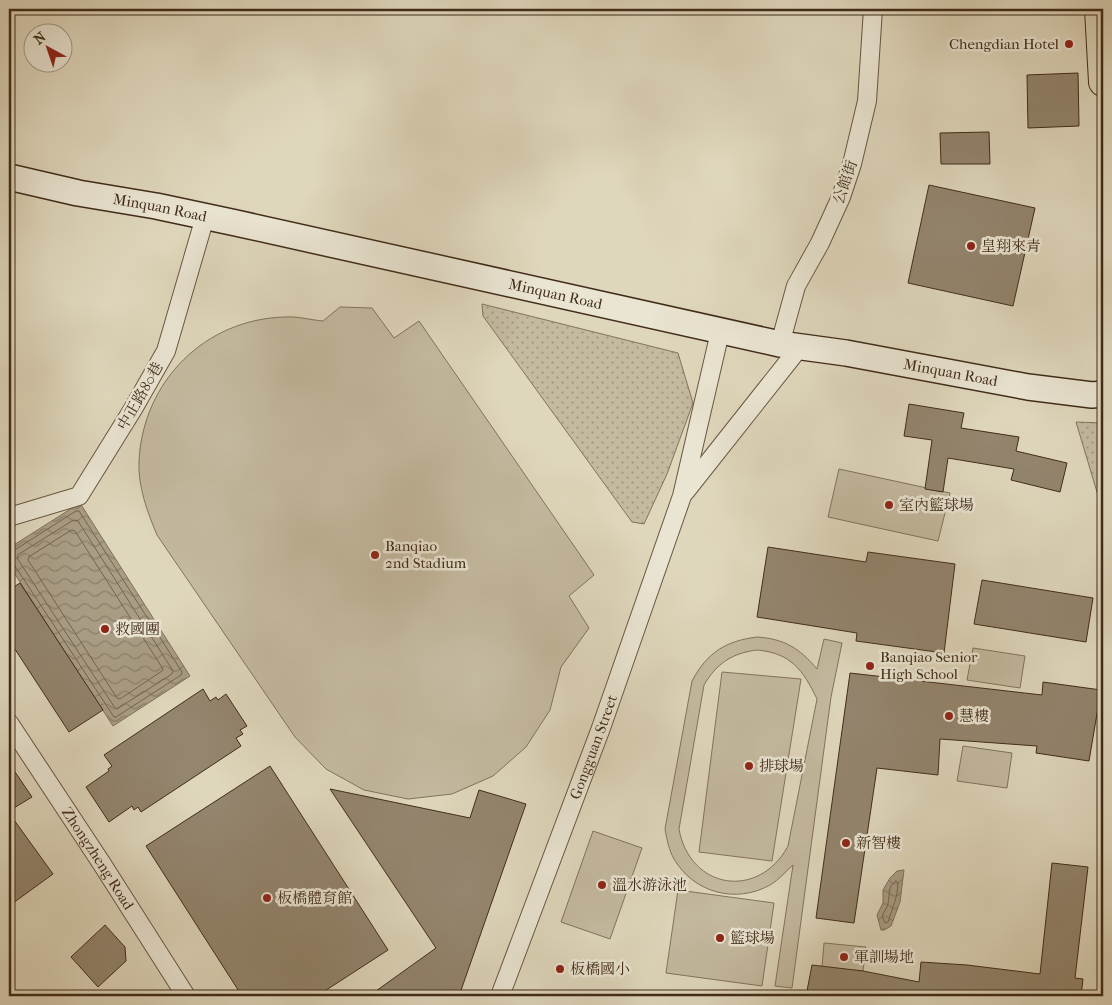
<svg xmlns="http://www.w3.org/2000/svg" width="1112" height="1005" font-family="'IM FELL French Canon','Noto Serif TC',serif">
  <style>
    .grass { fill: #c4baa0; stroke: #82735c; fill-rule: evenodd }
    .park { fill: url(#park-dots); stroke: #82735c }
    .water { fill: url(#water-waves); stroke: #7f705a }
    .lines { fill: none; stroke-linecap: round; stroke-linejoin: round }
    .shore { stroke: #75644f; stroke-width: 1 }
    .building { fill: #93856e; stroke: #412c19 }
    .minor-casing { stroke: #685742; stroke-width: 20 }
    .secondary-casing { stroke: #412c19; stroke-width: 28 }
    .primary-casing { stroke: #412c19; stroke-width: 30 }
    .minor { stroke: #eae5d3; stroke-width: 18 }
    .secondary { stroke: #eae5d3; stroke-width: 25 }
    .primary { stroke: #dfd7bc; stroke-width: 28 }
    .poi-dot { fill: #8f2418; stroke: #eae5d3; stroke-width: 2 }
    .labels { text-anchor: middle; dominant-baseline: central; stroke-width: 5; stroke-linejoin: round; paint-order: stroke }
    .poi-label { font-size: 15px; fill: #412c19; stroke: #eae5d3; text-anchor: start }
    .street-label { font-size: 15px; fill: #412c19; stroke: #eae5d3 }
  </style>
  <defs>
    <pattern id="park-dots" width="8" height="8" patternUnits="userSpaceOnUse" patternTransform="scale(1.25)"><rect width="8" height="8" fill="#c4baa0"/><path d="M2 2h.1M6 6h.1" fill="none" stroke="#a19782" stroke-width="1.8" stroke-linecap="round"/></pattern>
    <pattern id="water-waves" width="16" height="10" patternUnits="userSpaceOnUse" patternTransform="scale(1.25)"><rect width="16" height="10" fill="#a99d85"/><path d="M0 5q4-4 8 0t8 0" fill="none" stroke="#8b806c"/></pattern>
  </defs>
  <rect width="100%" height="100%" fill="#dfd7bc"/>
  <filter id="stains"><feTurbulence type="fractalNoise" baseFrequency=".004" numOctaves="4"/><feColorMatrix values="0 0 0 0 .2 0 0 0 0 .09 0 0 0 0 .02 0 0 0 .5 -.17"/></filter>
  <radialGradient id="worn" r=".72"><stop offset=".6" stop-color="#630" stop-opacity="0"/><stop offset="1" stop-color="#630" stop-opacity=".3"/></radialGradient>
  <path class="grass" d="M340,307L372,308L394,338L419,321L594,575L569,596L589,628L561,667L550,710L526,747L493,776L452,794L408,799L364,790L326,769L295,737L157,535C147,511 138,487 139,461C143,381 205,319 285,317C297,316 311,320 323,321Z
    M839,469L950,493L938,541L828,517Z
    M757,637C785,639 799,648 817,669L824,639L842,643L831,697L792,988L775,986L793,865C786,871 779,880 770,885C736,904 694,893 674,859C669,850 667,840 665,829L692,681C707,653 725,641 757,637ZM757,650C791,653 803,670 817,699L788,846C759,900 690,890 679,829L704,685C716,664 732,653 757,650Z
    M973,648L1025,656L1020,688L967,680Z
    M722,672L801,679L772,861L699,852Z
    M963,746L1012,753L1007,788L957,781Z
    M593,831L642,848L610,939L561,922Z
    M678,890L774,903L762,986L666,973Z
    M824,943L866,947L863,971L822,967Z"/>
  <path class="park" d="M482,304L678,353L693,403L667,474L644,524L632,522L483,316Z
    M1076,422L1103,423V512Z"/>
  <path class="water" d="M80,503L190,676L113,726L9,565V548Z
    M904,870L900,902L891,926L884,930H881L877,915L883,903V890L890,878L897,871Z"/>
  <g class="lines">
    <path class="shore" d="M74,520L78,521L173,671L172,674L117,709L115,708L17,558L18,555Z
      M72,530L75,531L163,669L162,671L120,699L117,698L28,560L29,557Z
      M9,552L13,551L76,511H79L182,672L181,675L116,717H114L15,566L9,563
      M896,881L898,883C898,896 892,909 888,922L885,923L882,916C884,912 887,908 888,904C890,894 887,887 896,881Z"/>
  </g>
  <path class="building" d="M1078,73L1079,126L1028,128L1027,75Z
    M989,132L990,164H941L940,133Z
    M929,185L1035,208L1013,306L908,283Z
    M909,404L964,413L961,428L1019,437L1016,451L1067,463L1060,492L1011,480L1014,469L948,458L943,492L925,489L932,440L904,436Z
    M768,547L866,562L868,552L955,564L944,653L856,641L857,633L757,617Z
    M982,580L1093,598L1086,642L974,624Z
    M20,583L103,710L69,732L9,640V590Z
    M850,673L1042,695L1043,682L1101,690L1089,761L1036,753L1037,746L940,739L938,775L877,768L854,923L816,918Z
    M203,689L210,701L216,697L218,700L226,694L247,726L240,730L243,734L236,738L241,746L141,812L138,807L134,810L132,806L109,822L86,787L109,771L108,769L112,766L104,755Z
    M9,763L32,797L9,811Z
    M270,766L388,950L317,996H242L146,846Z
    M330,789L470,818L479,790L526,804L459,996H369L436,948Z
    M9,813L53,874L9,906Z
    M1052,863L1088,867L1075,978L1083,979L1081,996H806L812,965L863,971L919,982L921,962L967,965L1040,974Z
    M105,925L125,947L126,961L98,987L71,957Z"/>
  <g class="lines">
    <g class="minor-casing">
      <g id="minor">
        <path d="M780,344L796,286L820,243L841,197L852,164L867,101L873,9"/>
        <path d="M685,492L799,348"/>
        <path d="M9,517L79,496L133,409L166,351L205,217"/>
        <path id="s1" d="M9,723L102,864L186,996"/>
        <path id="s2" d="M500,996L601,728L682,496L720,332"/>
      </g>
    </g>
    <g class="secondary-casing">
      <g id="secondary">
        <path id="s3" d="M9,177L78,193L156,206L236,223L780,344L846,353L1028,387L1092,395L1103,394"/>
      </g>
    </g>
    <g class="primary-casing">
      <path id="primary" d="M1099,9L1103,82"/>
    </g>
    <use href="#minor" class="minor"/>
    <use href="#secondary" class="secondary"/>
    <use href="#primary" class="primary"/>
  </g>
  <g class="poi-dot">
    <circle cx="1069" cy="44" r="5"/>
    <circle cx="971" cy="246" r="5"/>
    <circle cx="889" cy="505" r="5"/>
    <circle cx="375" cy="555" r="5"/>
    <circle cx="105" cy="629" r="5"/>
    <circle cx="870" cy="666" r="5"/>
    <circle cx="949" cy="716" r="5"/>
    <circle cx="749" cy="766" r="5"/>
    <circle cx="846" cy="843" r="5"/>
    <circle cx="602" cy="885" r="5"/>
    <circle cx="267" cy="898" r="5"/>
    <circle cx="720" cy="938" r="5"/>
    <circle cx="844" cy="957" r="5"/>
    <circle cx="560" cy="969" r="5"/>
  </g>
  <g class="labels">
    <g class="poi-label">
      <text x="1059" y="44" text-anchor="end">Chengdian Hotel</text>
      <text x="981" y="246">皇翔來青</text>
      <text x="899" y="505">室內籃球場</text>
      <text x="385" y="546">Banqiao<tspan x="385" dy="17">2nd Stadium</tspan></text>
      <text x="115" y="629">救國團</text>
      <text x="880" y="657">Banqiao Senior<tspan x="880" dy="17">High School</tspan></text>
      <text x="959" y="716">慧樓</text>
      <text x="759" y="766">排球場</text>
      <text x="856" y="843">新智樓</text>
      <text x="612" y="885">溫水游泳池</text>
      <text x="277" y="898">板橋體育館</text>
      <text x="730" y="938">籃球場</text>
      <text x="854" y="957">軍訓場地</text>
      <text x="570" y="969">板橋國小</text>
    </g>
    <g class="street-label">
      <text transform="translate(845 182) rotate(-71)">公館街</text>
      <text stroke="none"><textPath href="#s3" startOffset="154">Minquan Road</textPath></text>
      <text stroke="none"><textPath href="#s3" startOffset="559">Minquan Road</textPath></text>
      <text stroke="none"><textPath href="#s3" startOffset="962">Minquan Road</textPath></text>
      <text transform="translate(140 396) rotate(-60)">中正路80巷</text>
      <text stroke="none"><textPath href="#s2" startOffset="266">Gongguan Street</textPath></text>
      <text stroke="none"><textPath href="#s1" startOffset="162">Zhongzheng Road</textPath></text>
    </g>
  </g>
  <rect width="1112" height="1005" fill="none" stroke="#dfd7bc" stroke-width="30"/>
  <rect x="10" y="10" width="1092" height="985" fill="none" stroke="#412c19" stroke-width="2.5"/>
  <rect x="15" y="15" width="1082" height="975" fill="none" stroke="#412c19"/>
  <g transform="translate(48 48) rotate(320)"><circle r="24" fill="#eae5d3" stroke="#a69b89"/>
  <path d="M0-4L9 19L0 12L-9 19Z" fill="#8f2418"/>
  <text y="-8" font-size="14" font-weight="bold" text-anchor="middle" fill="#412c19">N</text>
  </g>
  <rect width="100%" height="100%" filter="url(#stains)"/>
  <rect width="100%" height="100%" fill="url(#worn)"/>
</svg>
